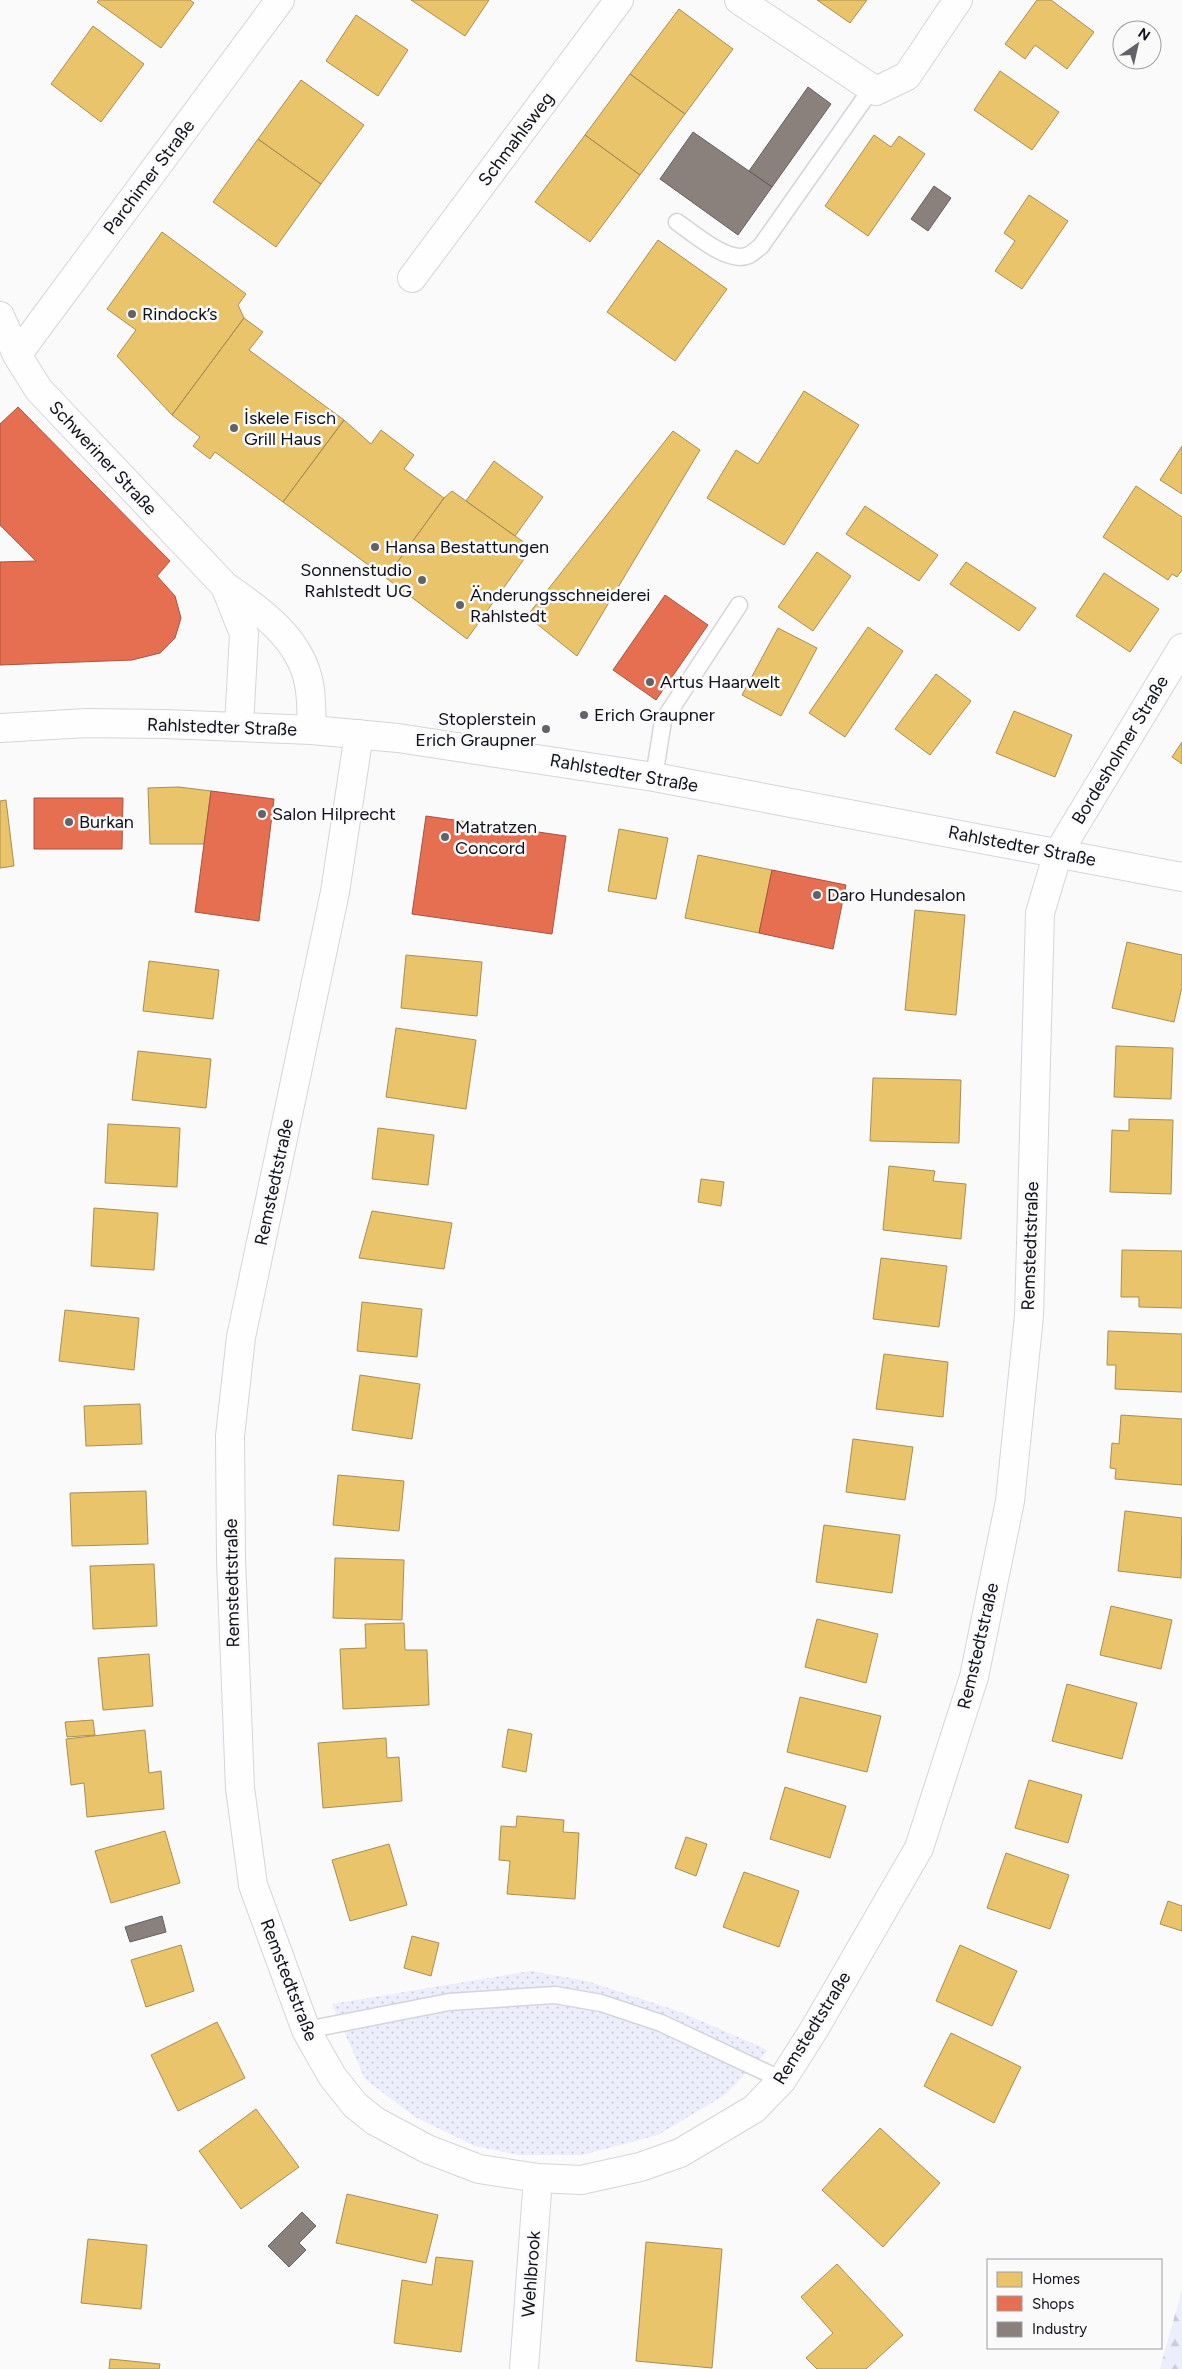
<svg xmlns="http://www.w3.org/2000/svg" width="1182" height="2369" font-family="Figtree,sans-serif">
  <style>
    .forest { fill: url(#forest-firs) }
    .park { fill: url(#park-dots) }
    .homes { fill: #e9c46a; stroke: #a88e52 }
    .shops { fill: #e76f51; stroke: #a65341 }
    .industry { fill: #8a817c; stroke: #655f5f }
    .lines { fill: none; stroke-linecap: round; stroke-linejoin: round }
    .service-casing { stroke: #d4d5db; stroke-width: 19 }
    .minor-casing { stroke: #d4d5db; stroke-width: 30 }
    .secondary-casing { stroke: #d4d5db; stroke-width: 30 }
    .service { stroke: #fefefe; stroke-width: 16 }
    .minor { stroke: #fefefe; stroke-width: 28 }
    .secondary { stroke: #fefefe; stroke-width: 28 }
    .poi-dot { fill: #616369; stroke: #fafafa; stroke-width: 2 }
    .labels { text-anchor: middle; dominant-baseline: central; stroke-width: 5; stroke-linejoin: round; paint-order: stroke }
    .street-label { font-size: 18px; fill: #0f111b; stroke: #fafafa }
    .poi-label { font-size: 18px; fill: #0f111b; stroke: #fafafa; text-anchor: start }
  </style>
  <defs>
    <pattern id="forest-firs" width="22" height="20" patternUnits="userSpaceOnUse" patternTransform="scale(1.25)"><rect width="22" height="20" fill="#eceefc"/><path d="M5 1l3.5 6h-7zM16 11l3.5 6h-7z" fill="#c9cbd7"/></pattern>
    <pattern id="park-dots" width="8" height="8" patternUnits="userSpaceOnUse" patternTransform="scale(1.25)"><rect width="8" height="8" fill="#eceefc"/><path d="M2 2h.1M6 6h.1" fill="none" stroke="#c9cbd7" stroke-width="1.8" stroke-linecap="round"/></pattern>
  </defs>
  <rect width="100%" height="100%" fill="#fafafa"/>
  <path class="forest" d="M1182,2289V2369H1160Z"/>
  <path class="park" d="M531,1971L587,1981L678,2011L768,2050L725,2095L658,2135L582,2155H519L475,2146L415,2117L365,2079L332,2004Z"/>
  <path class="homes" d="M99,0H190L194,3L161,48L97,2Z
    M411,0H489L465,36Z
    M817,0H867L850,23Z
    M1037,0H1051L1094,32L1067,69L1035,45L1025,59L1005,44Z
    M679,9L733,49L685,114L630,74Z
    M356,15L408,50L378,96L326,61Z
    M93,26L144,64L101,122L51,84Z
    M1000,71L1059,112L1032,150L974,110Z
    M630,74L685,114L640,175L585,135Z
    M301,80L364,125L321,184L258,139Z
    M585,135L640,175L590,242L535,202Z
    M874,135L891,147L899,136L925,154L868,236L825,206Z
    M258,139L321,184L276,247L213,202Z
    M1029,195L1068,221L1022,289L995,271L1015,241L1004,233Z
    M162,232L246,294L238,305L244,318L172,415L117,356L136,330L107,309Z
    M658,240L727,289L675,361L607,312Z
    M244,318L263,332L249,350L344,420L283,502L215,452L210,459L193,446L200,437L172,415Z
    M804,391L859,425L784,545L707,498L736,450L758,464Z
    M344,420L371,444L381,430L414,455L404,469L444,498L386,578L283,502Z
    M673,431L700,450L577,656L527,616Z
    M1182,446V494L1160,480Z
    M494,461L543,497L515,536L466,501Z
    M1136,486L1182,517V570L1177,577L1172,574L1168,580L1103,537Z
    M452,491L532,548L467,639L386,578L444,498Z
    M865,506L938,555L919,581L846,534Z
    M817,552L851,576L813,631L778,607Z
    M966,562L1036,608L1019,631L950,584Z
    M1104,573L1159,609L1130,652L1076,616Z
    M868,627L903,651L845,737L809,713Z
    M778,628L817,648L781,716L742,695Z
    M936,674L971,701L930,755L895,729Z
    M1014,711L1072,735L1055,777L996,753Z
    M1182,742V764L1172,757Z
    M179,787L211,791L204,844H150L148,788Z
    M6,800L14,866L0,868V801Z
    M619,829L668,838L656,899L608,891Z
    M698,855L772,870L759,933L685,918Z
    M915,910L965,915L956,1015L905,1010Z
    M1127,942L1182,955V987L1174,1022L1112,1008Z
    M406,955L482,962L477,1016L401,1008Z
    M149,961L219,970L213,1019L143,1011Z
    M396,1028L476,1040L466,1109L386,1097Z
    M1116,1046L1173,1048L1171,1099L1114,1097Z
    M138,1051L211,1059L206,1108L132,1100Z
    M873,1078L961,1080L959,1143L870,1141Z
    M1129,1119L1173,1120L1171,1194L1110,1192L1112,1130L1129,1131Z
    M108,1124L180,1128L177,1187L105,1183Z
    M378,1128L434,1135L428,1185L372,1179Z
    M889,1166L935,1171L933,1181L966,1184L961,1239L883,1230Z
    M701,1179L724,1182L721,1206L698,1202Z
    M94,1208L158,1213L154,1270L91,1266Z
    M372,1211L452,1223L444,1269L359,1258Z
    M1122,1250L1182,1251V1308L1139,1307V1297H1121Z
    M881,1258L947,1266L939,1327L873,1319Z
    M362,1302L422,1309L417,1357L357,1351Z
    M65,1310L139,1318L134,1370L59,1361Z
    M1108,1331L1182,1334V1392L1115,1389L1116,1365H1107Z
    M884,1354L948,1362L943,1417L876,1409Z
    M360,1375L420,1384L412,1439L352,1430Z
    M140,1404L142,1444L86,1446L84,1406Z
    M1121,1415L1182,1419V1485L1115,1479L1116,1469L1110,1468L1112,1443L1119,1444Z
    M853,1439L913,1447L905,1500L846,1492Z
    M338,1475L404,1481L399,1531L333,1525Z
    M146,1491L148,1544L72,1546L70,1493Z
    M1125,1511L1182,1518L1181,1578L1118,1571Z
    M824,1525L900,1535L892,1593L816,1582Z
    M335,1558L404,1560L402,1620L333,1618Z
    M154,1564L157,1626L93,1629L90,1566Z
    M1111,1606L1172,1620L1161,1669L1100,1655Z
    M817,1619L878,1634L866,1683L805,1667Z
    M404,1623L405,1650H427L429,1705L343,1709L340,1649L366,1648L365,1624Z
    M149,1654L153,1706L103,1710L98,1658Z
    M1067,1684L1137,1703L1122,1759L1052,1741Z
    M800,1697L881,1716L867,1772L787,1752Z
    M93,1720L95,1735L67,1737L65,1722Z
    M508,1729L532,1734L526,1772L502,1767Z
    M145,1730L149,1773L161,1771L164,1809L87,1817L84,1783L71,1785L66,1739Z
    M386,1738L387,1758L399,1757L402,1801L323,1808L318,1743Z
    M1029,1780L1082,1795L1068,1843L1015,1828Z
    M785,1787L846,1806L830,1858L770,1839Z
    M517,1816L564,1820L563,1832L579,1833L575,1899L507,1894L510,1861L499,1860L501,1826L516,1827Z
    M165,1831L180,1883L111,1903L95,1851Z
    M686,1837L707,1844L696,1876L675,1868Z
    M389,1844L407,1905L350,1921L332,1860Z
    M1006,1853L1069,1875L1050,1929L987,1908Z
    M744,1872L799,1891L779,1947L723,1927Z
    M1168,1901L1182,1906V1931L1160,1924Z
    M412,1936L439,1943L431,1976L404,1968Z
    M181,1945L194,1991L146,2007L131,1960Z
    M960,1945L1017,1971L992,2026L936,2001Z
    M217,2022L245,2078L178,2111L151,2055Z
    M951,2033L1021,2067L994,2123L924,2086Z
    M256,2109L299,2167L241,2209L199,2151Z
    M880,2128L940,2183L883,2247L822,2190Z
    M347,2194L438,2215L426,2263L336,2243Z
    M88,2239L147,2245L141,2309L81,2303Z
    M646,2242L722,2249L712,2368L636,2361Z
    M436,2257L473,2261L461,2352L394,2343L402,2280L432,2285Z
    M837,2264L903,2335L866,2369H817L806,2358L833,2333L801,2297Z
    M110,2359L160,2364L159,2369H109Z"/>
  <path class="shops" d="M18,407L170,561L157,576L175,596L181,618L175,638L160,653L132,660L0,665V562L36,561L0,525V424Z
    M665,595L708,625L656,700L613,670Z
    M211,791L274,799L259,921L195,912Z
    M34,798H123L122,849H34Z
    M426,816L566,836L552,934L412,914Z
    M772,870L846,885L833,949L759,933Z"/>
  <path class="industry" d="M808,87L831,104L772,187L749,171Z
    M693,132L772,187L738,235L660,179Z
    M934,186L951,198L928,231L911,219Z
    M162,1916L166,1932L130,1942L125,1927Z
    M302,2212L316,2226L299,2243L306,2250L289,2267L268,2246Z"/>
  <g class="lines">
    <g class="service-casing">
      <path id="service" d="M677,222C693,233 729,265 749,255C753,253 757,249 761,246L872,88
        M654,777L663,721L739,605
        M306,2030L449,2002L555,1995L601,2003L661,2023L782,2080"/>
    </g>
    <g class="minor-casing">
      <path id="minor" d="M739,0L876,91L907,76L958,0
        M412,278L619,0
        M0,316L17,355L39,390L225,586C260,610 301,639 309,684C312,698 311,715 312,730
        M17,355L280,0
        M225,586L244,634L239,726
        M359,734L335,892L241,1337L230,1436L231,1559L240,1788L253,1885L306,2030L332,2076L355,2105L375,2121L427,2149L479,2169L538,2178L581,2180L640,2167L680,2153L754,2109L782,2080L815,2028L919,1848L974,1677L1010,1501L1029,1316L1040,913L1058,853L1182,648
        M524,2369L538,2178"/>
    </g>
    <g class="secondary-casing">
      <path id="secondary" d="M0,728L87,723L165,724L312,730L398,738L654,777L1182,877"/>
    </g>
    <use href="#service" class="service"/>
    <use href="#minor" class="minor"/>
    <use href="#secondary" class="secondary"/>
  </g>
  <g class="poi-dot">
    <circle cx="132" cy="314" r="5"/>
    <circle cx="234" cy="428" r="5"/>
    <circle cx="375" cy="547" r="5"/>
    <circle cx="422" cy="580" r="5"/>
    <circle cx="460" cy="605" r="5"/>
    <circle cx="650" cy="682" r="5"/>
    <circle cx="584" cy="715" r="5"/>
    <circle cx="546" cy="729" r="5"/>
    <circle cx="262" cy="814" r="5"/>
    <circle cx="69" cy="822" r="5"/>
    <circle cx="445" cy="837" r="5"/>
    <circle cx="817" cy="895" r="5"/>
  </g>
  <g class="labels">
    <g class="street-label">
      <text transform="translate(516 139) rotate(-53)">Schmahlsweg</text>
      <text transform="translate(149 177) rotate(-53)">Parchimer Straße</text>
      <text transform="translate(103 458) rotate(47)">Schweriner Straße</text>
      <text transform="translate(222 727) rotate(2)">Rahlstedter Straße</text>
      <text transform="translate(1120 750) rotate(-59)">Bordesholmer Straße</text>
      <text transform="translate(624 773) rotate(10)">Rahlstedter Straße</text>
      <text transform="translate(1022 846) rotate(11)">Rahlstedter Straße</text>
      <text transform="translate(274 1182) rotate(-78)">Remstedtstraße</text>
      <text transform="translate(1030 1246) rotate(-88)">Remstedtstraße</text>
      <text transform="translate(232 1583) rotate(-91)">Remstedtstraße</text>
      <text transform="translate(978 1646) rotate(-77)">Remstedtstraße</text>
      <text transform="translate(289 1980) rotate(69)">Remstedtstraße</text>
      <text transform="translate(812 2028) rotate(-58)">Remstedtstraße</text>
      <text transform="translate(531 2274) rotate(-86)">Wehlbrook</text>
    </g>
    <g class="poi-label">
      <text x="142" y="314">Rindock’s</text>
      <text x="244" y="418">İskele Fisch<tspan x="244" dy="21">Grill Haus</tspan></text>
      <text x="385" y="547">Hansa Bestattungen</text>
      <text x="412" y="570" text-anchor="end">Sonnenstudio<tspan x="412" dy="21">Rahlstedt UG</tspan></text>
      <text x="470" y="595">Änderungsschneiderei<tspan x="470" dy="21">Rahlstedt</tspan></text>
      <text x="660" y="682">Artus Haarwelt</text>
      <text x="594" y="715">Erich Graupner</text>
      <text x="536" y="719" text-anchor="end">Stoplerstein<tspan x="536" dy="21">Erich Graupner</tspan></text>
      <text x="272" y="814">Salon Hilprecht</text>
      <text x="79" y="822">Burkan</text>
      <text x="455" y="827">Matratzen<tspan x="455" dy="21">Concord</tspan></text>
      <text x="827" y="895">Daro Hundesalon</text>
    </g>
  </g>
  <rect x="987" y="2259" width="175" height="90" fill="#fafafa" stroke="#9c9da1"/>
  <rect x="997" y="2272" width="25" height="15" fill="#e9c46a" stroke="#9c9da1"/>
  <text x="1032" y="2284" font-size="15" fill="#0f111b">Homes</text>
  <rect x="997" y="2296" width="25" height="15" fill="#e76f51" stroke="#9c9da1"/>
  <text x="1032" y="2309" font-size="15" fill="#0f111b">Shops</text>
  <rect x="997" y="2322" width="25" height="15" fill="#8a817c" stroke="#9c9da1"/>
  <text x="1032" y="2334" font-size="15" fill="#0f111b">Industry</text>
  <g transform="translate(1137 45) rotate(34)"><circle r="24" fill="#fafafa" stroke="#9c9da1"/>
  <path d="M0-4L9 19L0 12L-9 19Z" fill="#616369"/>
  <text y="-8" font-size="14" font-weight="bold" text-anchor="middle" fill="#0f111b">N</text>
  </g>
</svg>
